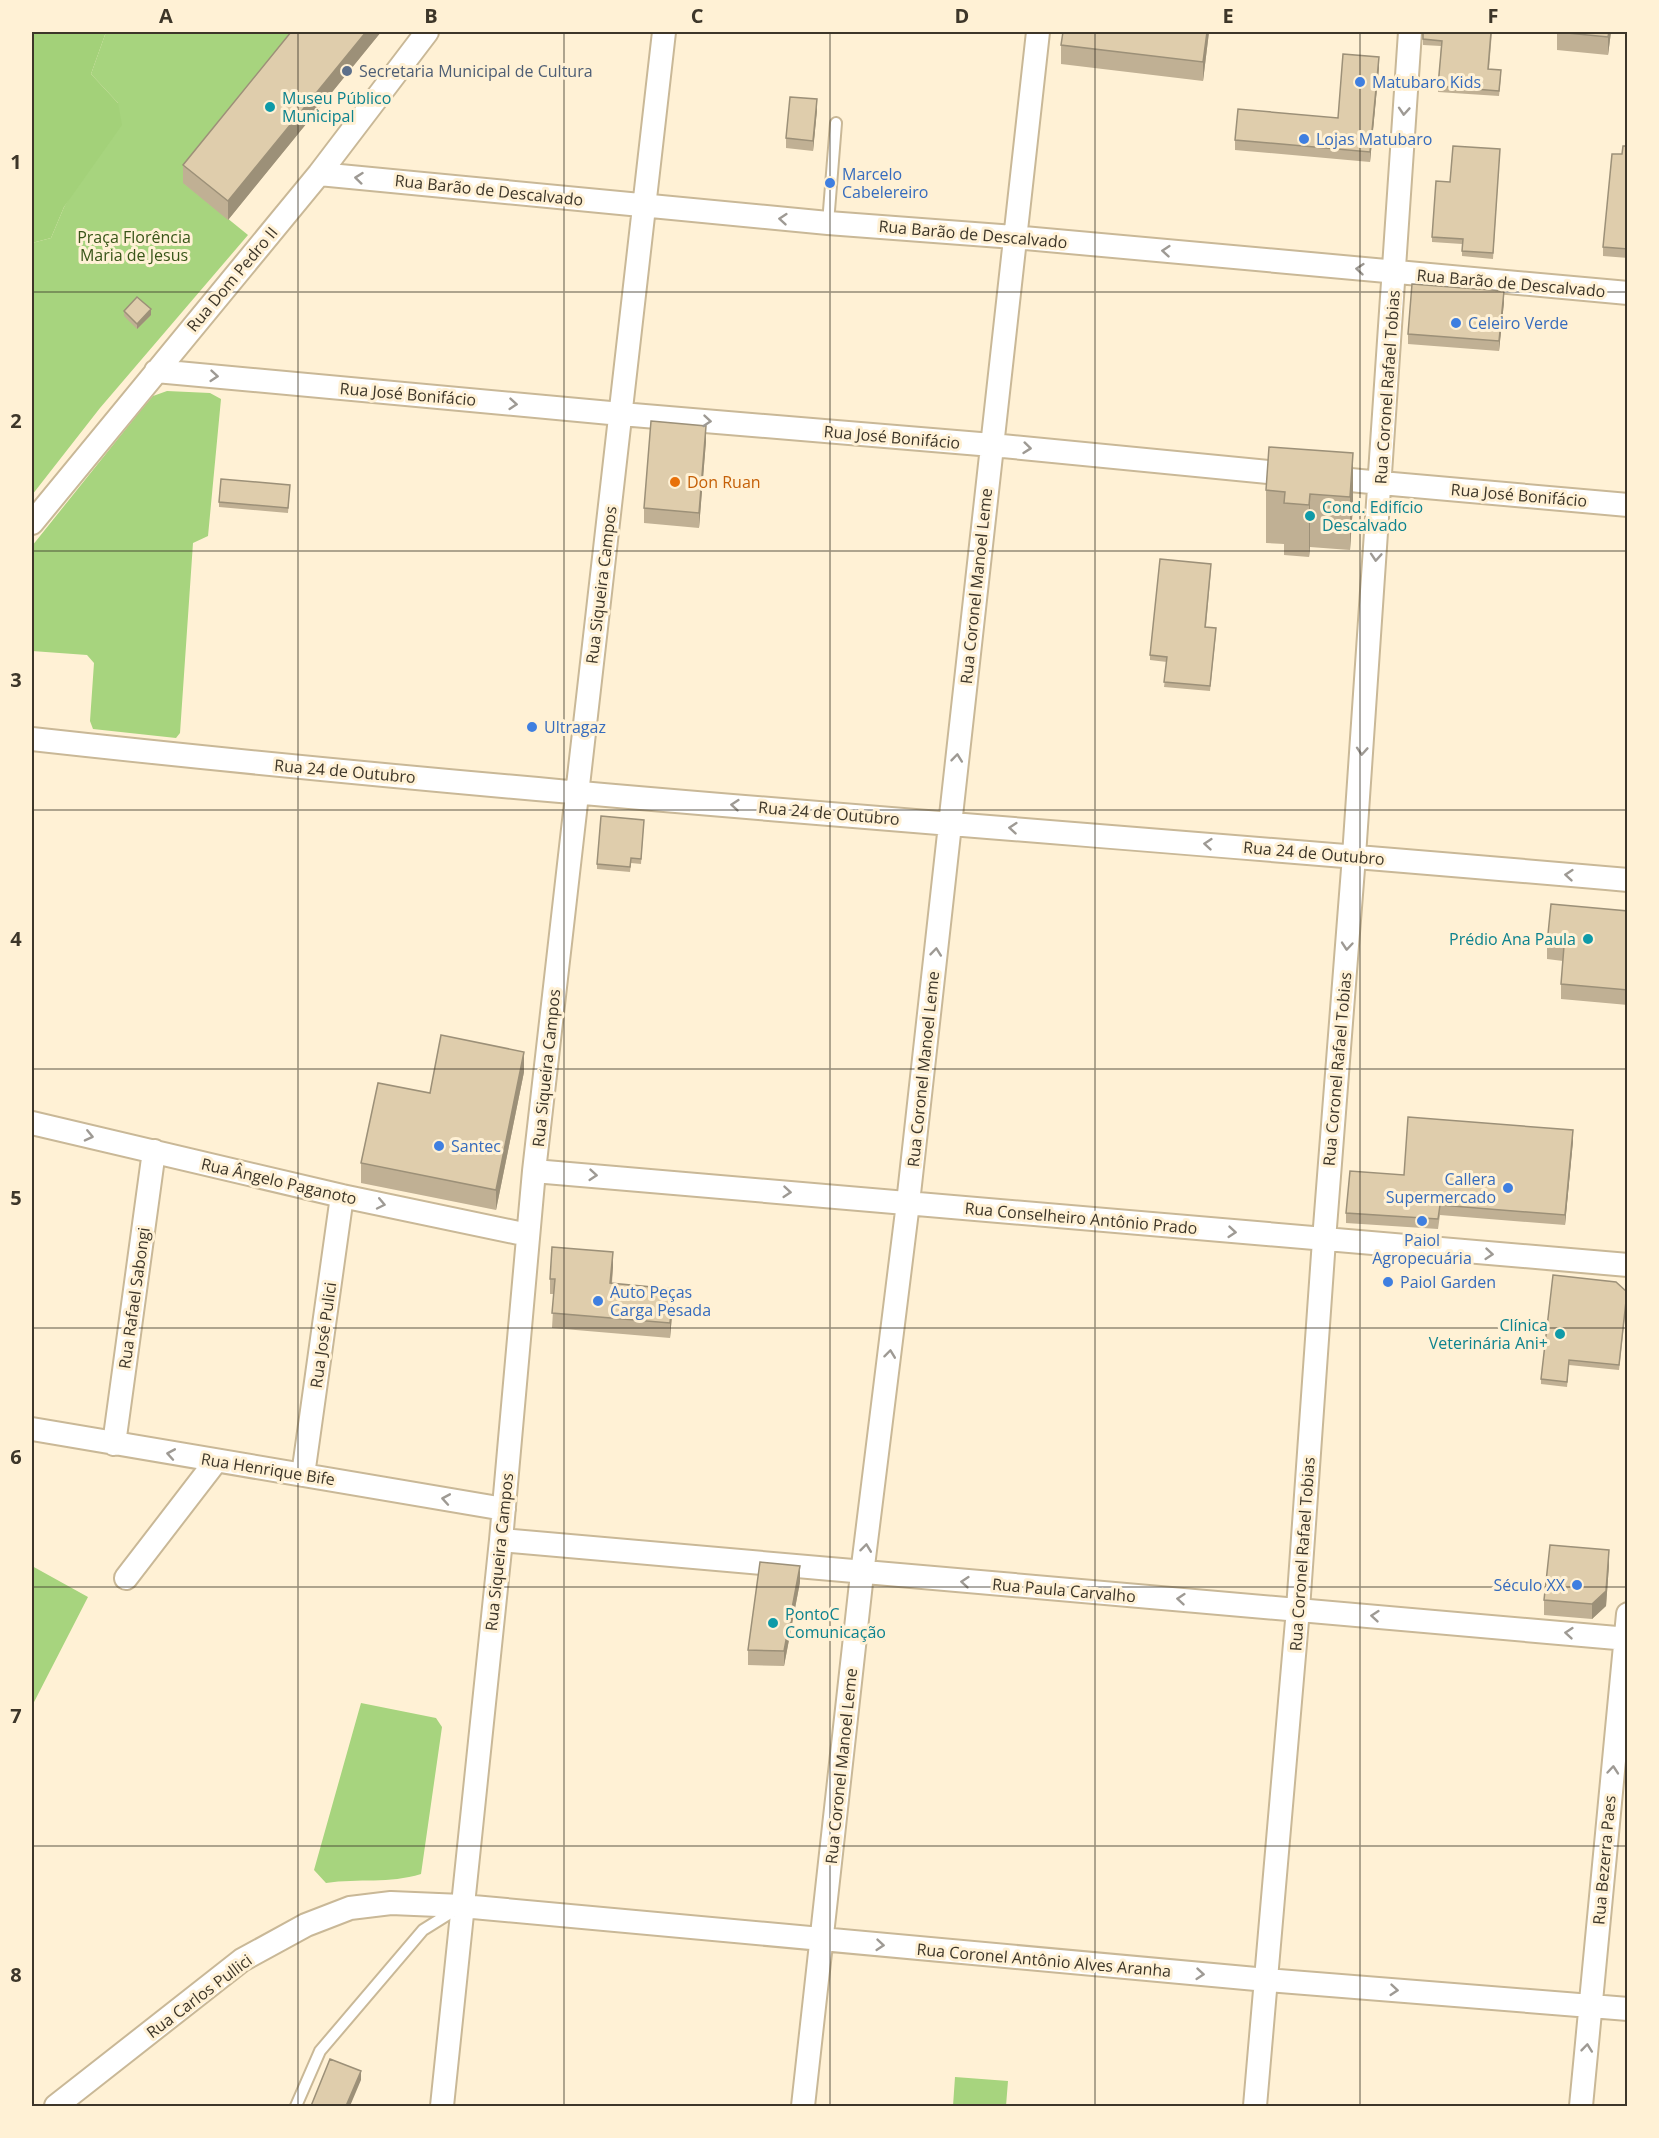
<svg xmlns="http://www.w3.org/2000/svg" width="1659" height="2138" font-family="'Open Sans',sans-serif">
  <style>
    .green { fill: #a7d47e }
    .forest { fill: #a3d179 }
    .lines { fill: none; stroke-linecap: round; stroke-linejoin: round }
    .lane-casing { stroke: #c9b897; stroke-width: 14 }
    .street-casing { stroke: #c9b897; stroke-width: 26 }
    .lane { stroke: #fff; stroke-width: 10 }
    .street { stroke: #fff; stroke-width: 22 }
    .wall { fill: #c0b094 }
    .shaded-wall { fill: #9c9078 }
    .building { fill: #dfcdac; stroke: #9c9078; stroke-width: 1.5 }
    .oneway { stroke: #9e9a94 }
    .grid { fill: none; stroke: #3d3629; stroke-width: 1.5; stroke-opacity: 0.55 }
    .service-dot { fill: #5c6f8a; stroke: #fff1d5; stroke-width: 2 }
    .shop-dot { fill: #3f7fe0; stroke: #fff1d5; stroke-width: 2 }
    .culture-dot { fill: #0f9aa8; stroke: #fff1d5; stroke-width: 2 }
    .food-dot { fill: #e8710a; stroke: #fff1d5; stroke-width: 2 }
    .labels { text-anchor: middle; dominant-baseline: central; stroke-width: 6; stroke-linejoin: round; paint-order: stroke }
    .service-label { font-size: 16px; fill: #4e5e75; stroke: #fff1d5; text-anchor: start }
    .shop-label { font-size: 16px; fill: #366cbe; stroke: #fff1d5; text-anchor: start }
    .culture-label { font-size: 16px; fill: #0d838f; stroke: #fff1d5; text-anchor: start }
    .street-label { font-size: 16px; fill: #3d3629; stroke: #fff1d5 }
    .park-label { font-size: 16px; fill: #385518; stroke: #fff1d5 }
    .food-label { font-size: 16px; fill: #c56008; stroke: #fff1d5; text-anchor: start }
    .neatline { fill: none; stroke: #3d3629; stroke-width: 2 }
    .grid-label { font-size: 20px; text-anchor: middle; font-weight: bold; fill: #3d3629 }
  </style>
  <rect width="100%" height="100%" fill="#fff1d5"/>
  <path class="green" d="M106,32H306L184,183L248,235L100,408L32,495V243L51,238L64,207L76,187L118,103L91,74Z
    M167,391L210,393L221,399L208,536L193,543L180,733L176,738L93,729L90,721L94,663L87,655L32,651V546L141,410L153,396Z
    M32,1566L88,1597L32,1706Z
    M361,1703L436,1718L442,1727L421,1874C389,1884 359,1878 326,1883L314,1870Z
    M955,2077L1008,2081L1006,2106H953Z"/>
  <path class="forest" d="M32,32H106L91,74L118,103L122,125L64,207L51,238L32,243Z"/>
  <g class="lines">
    <g class="lane-casing">
      <path id="lane" d="M828,223L836,123
        M296,2106L320,2051L423,1930L455,1910"/>
    </g>
    <g class="street-casing">
      <path id="street" d="M319,174L828,223L1014,237L1628,293
        M156,371L621,414L992,445L1381,483L1628,505
        M32,523L319,174L427,32
        M32,739C562,798 1096,833 1628,880
        M32,1123L342,1196L528,1235
        M534,1171L1628,1265
        M32,1429L504,1509
        M114,1444L154,1151
        M303,1475L342,1196
        M501,1540C876,1575 1252,1605 1628,1639
        M126,1578L216,1461
        M56,2106L242,1960L306,1925L350,1908L391,1903L462,1906L1267,1980L1628,2009
        M442,2106L501,1540L534,1171L664,32
        M803,2106L862,1574L908,1203L1038,32
        M1255,2106L1298,1609L1324,1240L1354,856L1410,32
        M1581,2106L1628,1614"/>
    </g>
    <use href="#lane" class="lane"/>
    <use href="#street" class="street"/>
  </g>
  <path class="wall" d="M291,32H381L228,220L183,183V165Z
    M1063,32H1209L1203,81L1061,64V45Z
    M1423,32H1492L1489,69L1501,76L1499,96L1438,92L1441,46L1423,45Z
    M1557,32H1611L1608,55L1557,50Z
    M1379,67L1370,162L1235,150V140L1338,118Z
    M817,110L813,151L786,148V138Z
    M1628,146V258L1603,256V247L1622,154Z
    M1500,149L1493,259L1462,256V244L1432,242V237L1450,182Z
    M1504,302L1499,351L1408,344V334Z
    M124,311L151,315L137,329L124,316Z
    M706,441L699,528L644,523V508Z
    M1353,453V505L1350,550L1310,547L1309,557L1284,555V544L1266,543V490Z
    M290,485L288,513L219,507V502Z
    M1211,569L1206,627L1216,633L1210,691L1164,687L1167,662L1150,660V655Z
    M644,820L641,864L631,863L630,872L597,869V864Z
    M1628,911V1005L1561,999V984L1563,961L1547,959V944Z
    M524,1072L496,1210L361,1183V1163L430,1093Z
    M1573,1141L1565,1225L1440,1215L1438,1229L1346,1223V1213L1404,1175Z
    M613,1267L612,1284L673,1304L670,1338L552,1328L554,1294H550V1279Z
    M1627,1297L1619,1370L1569,1365L1567,1387L1541,1384V1379Z
    M1609,1565L1606,1606L1592,1619L1544,1615V1600Z
    M800,1582L784,1666L748,1665V1650Z"/>
  <path class="shaded-wall" d="M366,32H381L228,220V201Z
    M1207,32H1209L1203,81V62Z
    M1609,32H1611L1608,55V37Z
    M1379,57V67L1370,162V152Z
    M817,99V110L813,151V141Z
    M1504,291V302L1499,351V341Z
    M151,309V315L137,329V324Z
    M706,426V441L699,528V513Z
    M1353,453V505L1350,550V497Z
    M1310,494V547L1309,557V505Z
    M524,1052V1072L496,1210V1190Z
    M1573,1130V1141L1565,1225V1215Z
    M613,1252V1267L610,1299V1283Z
    M673,1289V1304L670,1338V1323Z
    M1609,1550V1565L1606,1606L1592,1619V1604Z
    M800,1566V1582L784,1666V1651Z
    M361,2071V2080L350,2106H346Z"/>
  <path class="building" d="M291,32H366L228,201L183,165Z
    M1063,32H1207L1203,62L1061,45Z
    M1423,32H1491L1488,69L1501,70L1499,91L1438,86L1442,41L1423,39Z
    M1557,32H1609L1608,37Z
    M1343,54L1379,57L1370,152L1235,140L1238,109L1338,118Z
    M790,97L817,99L813,141L786,138Z
    M1453,146L1500,149L1493,253L1462,251L1463,239L1432,237L1436,181L1450,182Z
    M1623,146H1628V249L1603,247L1612,154H1622Z
    M1412,284L1504,291L1499,341L1408,334Z
    M137,297L151,309L137,324L124,311Z
    M651,421L706,426L699,513L644,508Z
    M1269,447L1353,453L1350,497L1310,494L1309,505L1284,503L1285,492L1266,490Z
    M221,479L290,485L288,508L219,502Z
    M1160,559L1211,564L1205,627L1216,628L1210,686L1164,682L1167,657L1150,655Z
    M601,816L644,820L641,859L631,858L630,867L597,864Z
    M1551,904L1628,911V990L1561,984L1564,946L1547,944Z
    M441,1035L524,1052L496,1190L361,1163L378,1083L430,1093Z
    M1408,1117L1573,1130L1565,1215L1440,1205L1438,1219L1346,1213L1350,1171L1404,1175Z
    M552,1247L613,1252L610,1283L673,1289L670,1323L552,1313L555,1279H550Z
    M1553,1275L1616,1282L1627,1292L1619,1365L1569,1360L1567,1382L1541,1379Z
    M1550,1545L1609,1550L1606,1591L1592,1604L1544,1600Z
    M760,1562L800,1566L784,1651L748,1650Z
    M330,2059L361,2071L346,2106H311Z"/>
  <defs><path id="oneway-chevron" d="M-2-3.5L2.5 0L-2 3.5" fill="none" stroke-width="1.6" stroke-linecap="round" stroke-linejoin="round" transform="scale(1.5)"/></defs>
  <g class="oneway">
    <use href="#oneway-chevron" transform="translate(1404 111) rotate(94)"/>
    <use href="#oneway-chevron" transform="translate(359 178) rotate(-174)"/>
    <use href="#oneway-chevron" transform="translate(783 219) rotate(-175)"/>
    <use href="#oneway-chevron" transform="translate(1166 251) rotate(-175)"/>
    <use href="#oneway-chevron" transform="translate(1360 269) rotate(-175)"/>
    <use href="#oneway-chevron" transform="translate(214 376) rotate(5)"/>
    <use href="#oneway-chevron" transform="translate(513 404) rotate(5)"/>
    <use href="#oneway-chevron" transform="translate(707 421) rotate(5)"/>
    <use href="#oneway-chevron" transform="translate(1027 448) rotate(6)"/>
    <use href="#oneway-chevron" transform="translate(1376 557) rotate(94)"/>
    <use href="#oneway-chevron" transform="translate(1362 751) rotate(94)"/>
    <use href="#oneway-chevron" transform="translate(957 758) rotate(-84)"/>
    <use href="#oneway-chevron" transform="translate(735 805) rotate(-175)"/>
    <use href="#oneway-chevron" transform="translate(1013 828) rotate(-175)"/>
    <use href="#oneway-chevron" transform="translate(1208 844) rotate(-175)"/>
    <use href="#oneway-chevron" transform="translate(1569 875) rotate(-175)"/>
    <use href="#oneway-chevron" transform="translate(1347 946) rotate(95)"/>
    <use href="#oneway-chevron" transform="translate(936 952) rotate(-84)"/>
    <use href="#oneway-chevron" transform="translate(89 1136) rotate(13)"/>
    <use href="#oneway-chevron" transform="translate(593 1175) rotate(5)"/>
    <use href="#oneway-chevron" transform="translate(787 1192) rotate(5)"/>
    <use href="#oneway-chevron" transform="translate(381 1204) rotate(12)"/>
    <use href="#oneway-chevron" transform="translate(1232 1232) rotate(5)"/>
    <use href="#oneway-chevron" transform="translate(1489 1254) rotate(5)"/>
    <use href="#oneway-chevron" transform="translate(890 1354) rotate(-83)"/>
    <use href="#oneway-chevron" transform="translate(171 1454) rotate(-170)"/>
    <use href="#oneway-chevron" transform="translate(446 1499) rotate(-170)"/>
    <use href="#oneway-chevron" transform="translate(866 1548) rotate(-83)"/>
    <use href="#oneway-chevron" transform="translate(965 1582) rotate(-175)"/>
    <use href="#oneway-chevron" transform="translate(1181 1599) rotate(-175)"/>
    <use href="#oneway-chevron" transform="translate(1375 1616) rotate(-175)"/>
    <use href="#oneway-chevron" transform="translate(1569 1633) rotate(-175)"/>
    <use href="#oneway-chevron" transform="translate(1613 1770) rotate(-85)"/>
    <use href="#oneway-chevron" transform="translate(880 1945) rotate(5)"/>
    <use href="#oneway-chevron" transform="translate(1200 1974) rotate(5)"/>
    <use href="#oneway-chevron" transform="translate(1394 1990) rotate(5)"/>
    <use href="#oneway-chevron" transform="translate(1587 2048) rotate(-84)"/>
  </g>
  <path class="grid" d="M298,32V2106M564,32V2106M830,32V2106M1095,32V2106M1360,32V2106M32,292H1628M32,551H1628M32,810H1628M32,1069H1628M32,1328H1628M32,1587H1628M32,1846H1628"/>
  <circle class="service-dot" cx="347" cy="71" r="6"/>
  <g class="shop-dot">
    <circle cx="1360" cy="82" r="6"/>
    <circle cx="1304" cy="139" r="6"/>
    <circle cx="830" cy="183" r="6"/>
    <circle cx="1456" cy="323" r="6"/>
    <circle cx="532" cy="727" r="6"/>
    <circle cx="439" cy="1146" r="6"/>
    <circle cx="1508" cy="1188" r="6"/>
    <circle cx="1422" cy="1221" r="6"/>
    <circle cx="1388" cy="1282" r="6"/>
    <circle cx="598" cy="1301" r="6"/>
    <circle cx="1577" cy="1585" r="6"/>
  </g>
  <g class="culture-dot">
    <circle cx="270" cy="107" r="6"/>
    <circle cx="1310" cy="516" r="6"/>
    <circle cx="1588" cy="939" r="6"/>
    <circle cx="1560" cy="1334" r="6"/>
    <circle cx="773" cy="1623" r="6"/>
  </g>
  <circle class="food-dot" cx="675" cy="482" r="6"/>
  <g class="labels">
    <g class="service-label">
      <text x="359" y="71">Secretaria Municipal de Cultura</text>
    </g>
    <g class="shop-label">
      <text x="1372" y="82">Matubaro Kids</text>
      <text x="1316" y="139">Lojas Matubaro</text>
      <text x="842" y="174">Marcelo<tspan x="842" dy="18">Cabelereiro</tspan></text>
      <text x="1468" y="323">Celeiro Verde</text>
      <text x="544" y="727">Ultragaz</text>
      <text x="451" y="1146">Santec</text>
      <text x="1496" y="1179" text-anchor="end">Callera<tspan x="1496" dy="18">Supermercado</tspan></text>
      <text x="1422" y="1240" text-anchor="middle">Paiol<tspan x="1422" dy="18">Agropecuária</tspan></text>
      <text x="1400" y="1282">Paiol Garden</text>
      <text x="610" y="1292">Auto Peças<tspan x="610" dy="18">Carga Pesada</tspan></text>
      <text x="1565" y="1585" text-anchor="end">Século XX</text>
    </g>
    <g class="culture-label">
      <text x="282" y="98">Museu Público<tspan x="282" dy="18">Municipal</tspan></text>
      <text x="1322" y="507">Cond. Edifício<tspan x="1322" dy="18">Descalvado</tspan></text>
      <text x="1576" y="939" text-anchor="end">Prédio Ana Paula</text>
      <text x="1548" y="1325" text-anchor="end">Clínica<tspan x="1548" dy="18">Veterinária Ani+</tspan></text>
      <text x="785" y="1614">PontoC<tspan x="785" dy="18">Comunicação</tspan></text>
    </g>
    <g class="street-label">
      <text transform="translate(489 190) rotate(6)">Rua Barão de Descalvado</text>
      <text transform="translate(973 234) rotate(5)">Rua Barão de Descalvado</text>
      <text transform="translate(232 279) rotate(-50)">Rua Dom Pedro II</text>
      <text transform="translate(1511 283) rotate(5)">Rua Barão de Descalvado</text>
      <text transform="translate(1387 387) rotate(-86)">Rua Coronel Rafael Tobias</text>
      <text transform="translate(408 394) rotate(5)">Rua José Bonifácio</text>
      <text transform="translate(892 437) rotate(5)">Rua José Bonifácio</text>
      <text transform="translate(1519 495) rotate(5)">Rua José Bonifácio</text>
      <text transform="translate(601 585) rotate(-83)">Rua Siqueira Campos</text>
      <text transform="translate(976 586) rotate(-84)">Rua Coronel Manoel Leme</text>
      <text transform="translate(345 771) rotate(5)">Rua 24 de Outubro</text>
      <text transform="translate(829 813) rotate(5)">Rua 24 de Outubro</text>
      <text transform="translate(1314 853) rotate(5)">Rua 24 de Outubro</text>
      <text transform="translate(546 1068) rotate(-84)">Rua Siqueira Campos</text>
      <text transform="translate(923 1069) rotate(-84)">Rua Coronel Manoel Leme</text>
      <text transform="translate(1337 1069) rotate(-85)">Rua Coronel Rafael Tobias</text>
      <text transform="translate(279 1181) rotate(13)">Rua Ângelo Paganoto</text>
      <text transform="translate(1081 1218) rotate(5)">Rua Conselheiro Antônio Prado</text>
      <text transform="translate(134 1298) rotate(-82)">Rua Rafael Sabongi</text>
      <text transform="translate(323 1335) rotate(-82)">Rua José Pulici</text>
      <text transform="translate(268 1469) rotate(9)">Rua Henrique Bife</text>
      <text transform="translate(499 1552) rotate(-84)">Rua Siqueira Campos</text>
      <text transform="translate(1302 1554) rotate(-86)">Rua Coronel Rafael Tobias</text>
      <text transform="translate(1064 1590) rotate(5)">Rua Paula Carvalho</text>
      <text transform="translate(841 1766) rotate(-84)">Rua Coronel Manoel Leme</text>
      <text transform="translate(1604 1860) rotate(-85)">Rua Bezerra Paes</text>
      <text transform="translate(1044 1960) rotate(5)">Rua Coronel Antônio Alves Aranha</text>
      <text transform="translate(199 1996) rotate(-37)">Rua Carlos Pullici</text>
    </g>
    <g class="park-label">
      <text x="134" y="237">Praça Florência<tspan x="134" dy="18">Maria de Jesus</tspan></text>
    </g>
    <g class="food-label">
      <text x="687" y="482">Don Ruan</text>
    </g>
  </g>
  <rect width="1659" height="2138" fill="none" stroke="#fff1d5" stroke-width="66"/>
  <rect x="33" y="33" width="1593" height="2072" class="neatline"/>
  <g class="grid-label">
    <text x="166" y="23">A</text>
    <text x="431" y="23">B</text>
    <text x="697" y="23">C</text>
    <text x="962" y="23">D</text>
    <text x="1228" y="23">E</text>
    <text x="1493" y="23">F</text>
    <text x="16" y="169">1</text>
    <text x="16" y="428">2</text>
    <text x="16" y="687">3</text>
    <text x="16" y="946">4</text>
    <text x="16" y="1205">5</text>
    <text x="16" y="1464">6</text>
    <text x="16" y="1723">7</text>
    <text x="16" y="1982">8</text>
  </g>
</svg>
